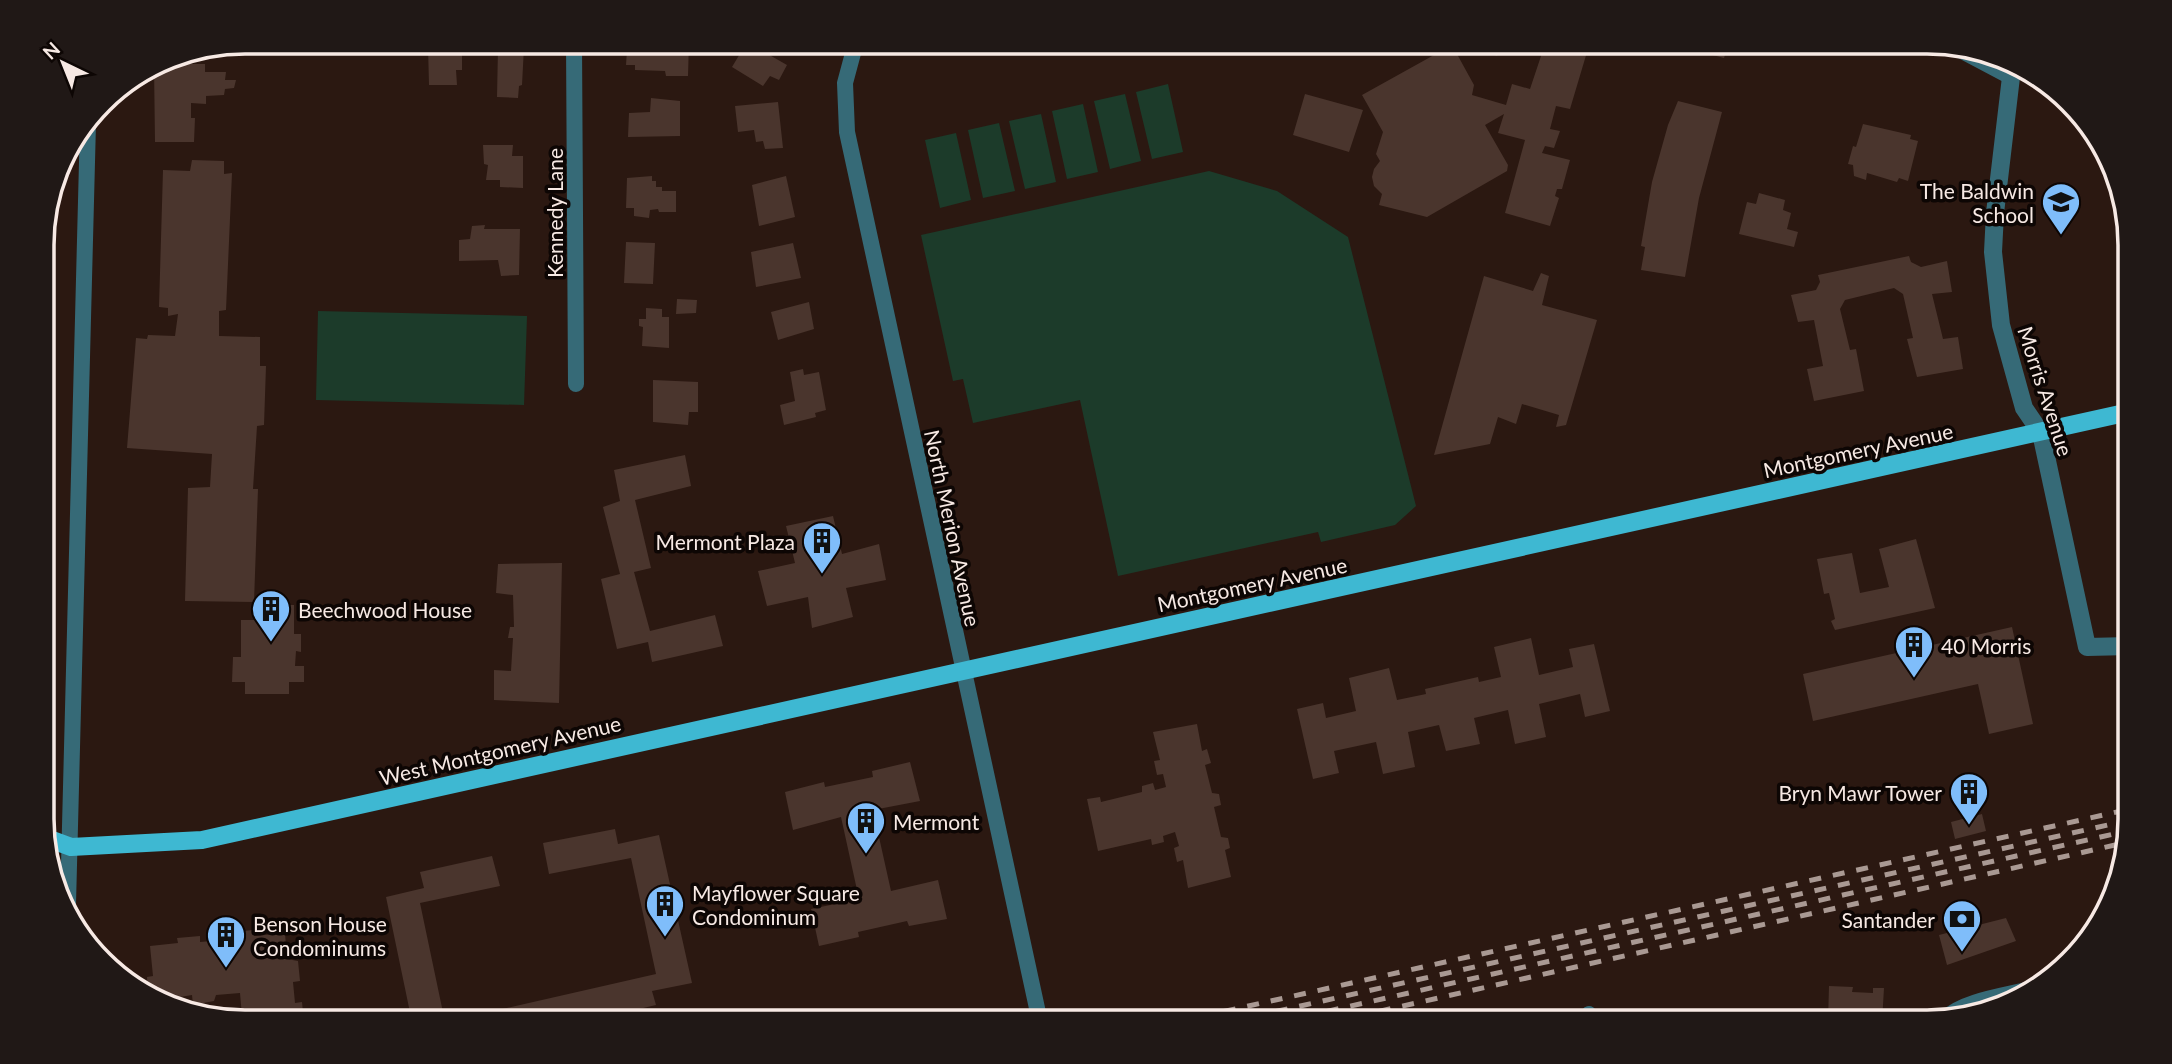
<svg xmlns="http://www.w3.org/2000/svg" width="2172" height="1064" font-family="Lato,sans-serif">
  <style>
    .green { fill: #1c3b2a }
    .building { fill: #4a352d }
    .lines { fill: none; stroke-linecap: round; stroke-linejoin: round }
    .minor { stroke: #366a77; stroke-width: 16 }
    .tertiary { stroke: #366a77; stroke-width: 18 }
    .primary { stroke: #3eb8d2; stroke-width: 18 }
    .rail { stroke: #a99993; stroke-width: 5; stroke-dasharray: 12 12; stroke-linecap: butt }
    .labels { text-anchor: middle; dominant-baseline: central; stroke-width: 7; stroke-linejoin: round; paint-order: stroke }
    .poi-label { font-size: 21px; fill: #f7e9e4; stroke: #0d0604; text-anchor: start }
    .street-label { font-size: 21px; fill: #f7e9e4; stroke: #0d0604 }
    .rim { fill: none; stroke: #f7e9e4; stroke-width: 3.5 }
  </style>
  <rect width="100%" height="100%" fill="#2b1811"/>
  <path class="green" d="M1168,84L1183,152L1152,159L1136,92Z
    M1125,94L1141,161L1110,169L1094,101Z
    M1083,104L1098,172L1067,179L1052,111Z
    M1041,114L1056,182L1025,189L1009,121Z
    M999,123L1015,191L983,198L968,130Z
    M956,133L971,200L940,208L925,140Z
    M1209,171L1277,191L1348,237L1416,506L1395,525L1321,542L1318,532L1118,576L1080,400L973,423L963,379L953,381L921,235Z
    M318,311L527,316L524,405L316,400Z"/>
  <path class="building" d="M500,42H514V47H524L522,85L519,86L518,98L497,97L498,48H500Z
    M636,42H689L688,76H666L665,71L635,70V65H626L627,50L635,51Z
    M747,42L787,65L779,80L770,76L763,86L732,67Z
    M1481,42H1513L1509,52L1500,50L1497,56L1479,49Z
    M1531,42H1590L1570,109L1556,106L1550,129L1560,131L1554,148L1545,146L1542,153L1570,160L1562,189H1557L1555,196L1559,198L1550,226L1505,213L1525,140L1498,133L1504,114L1485,125L1508,165L1507,171L1427,217L1379,205L1382,194L1374,186L1372,177L1374,169L1380,161L1376,154L1383,132L1362,95L1452,45L1474,85L1472,95L1506,105L1512,84L1530,89L1544,47Z
    M1692,42H1729L1724,58L1690,49Z
    M428,46H462V70H456L457,85H429Z
    M158,64H205V72H226L225,80H236L234,88L225,89L224,95L206,96V104L191,103V118H195L194,142H155L154,66Z
    M1305,94L1363,110L1349,152L1293,135Z
    M651,98L680,101V136L628,137L629,113L650,112Z
    M1678,101L1722,112L1699,198L1685,277L1641,270L1645,247L1641,246L1652,182L1668,125Z
    M778,102L783,148L765,149L763,141L756,142L754,130L738,132L735,106Z
    M1863,124L1911,135L1910,139L1918,141L1908,181L1899,178L1897,182L1867,173L1866,180L1854,176L1853,165L1848,164L1853,146L1856,147Z
    M483,145H513L512,156H523V188L500,187V180H486L488,165L484,164Z
    M192,160L224,161V174L232,173L226,310L219,311V336L260,337V366H266L264,425L257,426L253,489H258L254,602L185,601L188,488L210,487L212,454L127,448L136,338L147,339L148,335L175,336L178,314L168,316V308L159,307L163,170L190,171Z
    M652,176V181H656V187H662V191H676V212H659L658,209L650,210L649,218L634,216V208H626L627,178Z
    M786,176L795,217L759,226L752,185Z
    M1759,193L1785,200L1783,210L1791,213L1787,229L1798,232L1794,247L1739,234L1747,202L1756,204Z
    M485,225L484,229H520L519,275L501,276L498,260L459,261V240L470,239L472,226Z
    M626,242L655,243L653,284L624,283Z
    M793,243L801,278L756,287L751,252Z
    M1909,256L1911,262L1921,267L1947,261L1952,292L1932,294L1943,339L1958,337L1963,369L1917,377L1907,339L1913,338L1903,294L1894,288L1845,300L1840,309L1850,350L1856,349L1864,391L1814,401L1807,369L1823,366L1814,320L1798,322L1791,295L1816,290L1820,282L1818,275Z
    M1541,273L1549,276L1542,305L1597,320L1566,425L1556,427L1559,415L1522,404L1516,424L1498,417L1490,444L1434,455L1484,276L1533,291Z
    M677,299L697,300L696,313L676,314Z
    M809,302L814,329L778,340L771,312Z
    M646,308L662,309V317H669V348L642,346L643,327L639,326V319H646Z
    M803,369L804,375L819,372L826,410L815,413L816,417L784,425L780,405L795,401L790,372Z
    M653,380L698,382V412H689L688,425L653,422Z
    M685,455L691,486L635,500L651,568L634,572L650,631L715,615L723,646L652,662L648,642L617,649L601,579L620,574L603,507L620,501L614,470Z
    M833,516L842,554L879,544L886,580L846,588L853,617L812,628L808,597L767,606L758,571L795,563L786,526Z
    M1916,539L1935,608L1835,630L1831,621L1835,619L1829,593L1824,594L1817,559L1852,553L1860,593L1889,587L1879,549Z
    M562,563L559,703L494,700V670L511,671L513,638H508L510,627H514L513,595L496,593L498,564Z
    M265,604L294,605V634H301V652L296,651L295,666H304V682H289V694H245V682H232L233,657H241V620H264Z
    M2012,627L2033,724L1989,734L1978,684L1813,721L1803,674Z
    M1531,638L1539,675L1573,667L1569,649L1594,644L1610,711L1585,717L1580,694L1539,704L1546,737L1515,744L1508,710L1474,718L1480,744L1446,751L1439,725L1408,732L1415,767L1383,774L1376,742L1334,751L1339,773L1313,779L1297,709L1323,703L1326,718L1356,711L1349,678L1389,668L1397,700L1426,694L1425,689L1478,677L1479,682L1501,677L1494,647Z
    M1197,724L1202,751L1207,749L1211,763L1205,765L1212,793L1219,794L1221,805L1214,807L1221,837L1228,838L1230,848L1225,850L1231,877L1188,888L1183,860L1177,862L1174,848L1179,846L1175,832L1163,836L1164,842L1152,845L1151,839L1098,851L1087,799L1100,797L1101,802L1142,792V786L1153,783L1155,790L1166,787L1163,774L1157,775L1154,761L1160,760L1153,732Z
    M910,762L920,801L873,810L891,891L938,880L947,919L909,926L907,921L858,932L859,937L819,946L811,909L859,899L841,817L793,830L785,792L824,782L825,787L873,777L872,771Z
    M1982,814L1986,831L1955,839L1951,822Z
    M615,829L618,844L659,835L692,983L652,991L656,1005L584,1022H446L656,974L631,858L549,874L543,843Z
    M492,856L500,886L420,903L445,1022H412L386,897L424,888L420,872Z
    M2006,918L2016,941L1947,965L1939,935Z
    M253,930L254,936L285,933L287,959L298,961L300,981L293,982L295,1003L302,1002L304,1022H245L233,1019V1017L242,1016L240,993L216,995L214,1001L193,1005L192,995L156,1001L155,996L151,998L148,995L147,977L153,976L150,946L178,943L177,938L200,936V942L234,939L233,932Z
    M1829,986L1853,987L1852,992L1873,993V988H1884L1882,1022H1828Z"/>
  <g class="lines">
    <path class="minor" d="M574,42L576,384
      M856,42L845,83L847,132L1040,1022
      M1960,50L2011,77
      M68,904L88,123
      M1589,1014L1591,1022"/>
    <path class="tertiary" d="M2017,63L2011,77L1995,213L1993,252L2001,325L2024,408L2041,433L2087,647L2130,646
      M1946,1019C1966,1000 2012,996 2038,988"/>
    <path class="primary" d="M44,837L71,847L202,840L2129,412"/>
    <path class="rail" d="M1177,1022L2130,809
      M1229,1022L2130,820
      M1280,1022L2127,831
      M1332,1022L2124,843"/>
  </g>
  <defs>
    <g id="school-pin" transform="scale(2.0125)"><path d="M0 17L-7.5 6A9.5 9.5 0 1 1 7.5 6Z" fill="#7fbdfa" stroke="#0d0604"/><path d="M0-5L7-2L0 1L-7-2ZM-4 1L0 2.5L4 1V4Q0 6-4 4Z" fill="#111"/></g>
    <g id="building-pin" transform="scale(2.0125)"><path d="M0 17L-7.5 6A9.5 9.5 0 1 1 7.5 6Z" fill="#7fbdfa" stroke="#0d0604"/><path d="M-4-6H4V6H1V3H-1V6H-4ZM-2.5-4.3h1.7v1.8h-1.7ZM.8-4.3h1.7v1.8H.8ZM-2.5-1h1.7V.8h-1.7ZM.8-1h1.7V.8H.8Z" fill="#111"/></g>
    <g id="bank-pin" transform="scale(2.0125)"><path d="M0 17L-7.5 6A9.5 9.5 0 1 1 7.5 6Z" fill="#7fbdfa" stroke="#0d0604"/><path d="M-6-4H6V4H-6ZM0-2.3a2.3 2.3 0 1 0 0 4.6a2.3 2.3 0 1 0 0-4.6Z" fill="#111"/></g>
  </defs>
  <g fill-rule="evenodd">
    <use href="#school-pin" x="2061" y="202"/>
    <use href="#building-pin" x="822" y="541"/>
    <use href="#building-pin" x="271" y="609"/>
    <use href="#building-pin" x="1914" y="645"/>
    <use href="#building-pin" x="1969" y="792"/>
    <use href="#building-pin" x="866" y="821"/>
    <use href="#building-pin" x="665" y="904"/>
    <use href="#bank-pin" x="1962" y="919"/>
    <use href="#building-pin" x="226" y="935"/>
  </g>
  <g class="labels">
    <g class="poi-label">
      <text x="2034" y="190" text-anchor="end">The Baldwin<tspan x="2034" dy="24">School</tspan></text>
      <text x="795" y="541" text-anchor="end">Mermont Plaza</text>
      <text x="298" y="609">Beechwood House</text>
      <text x="1941" y="645">40 Morris</text>
      <text x="1942" y="792" text-anchor="end">Bryn Mawr Tower</text>
      <text x="893" y="821">Mermont</text>
      <text x="692" y="892">Mayflower Square<tspan x="692" dy="24">Condominum</tspan></text>
      <text x="1935" y="919" text-anchor="end">Santander</text>
      <text x="253" y="923">Benson House<tspan x="253" dy="24">Condominums</tspan></text>
    </g>
    <g class="street-label">
      <text transform="translate(554 213) rotate(-90)">Kennedy Lane</text>
      <text transform="translate(2046 391) rotate(72)">Morris Avenue</text>
      <text transform="translate(1858 450) rotate(-12)">Montgomery Avenue</text>
      <text transform="translate(953 528) rotate(78)">North Merion Avenue</text>
      <text transform="translate(1252 584) rotate(-12)">Montgomery Avenue</text>
      <text transform="translate(500 750) rotate(-13)">West Montgomery Avenue</text>
    </g>
  </g>
  <path d="M0 0H2172V1064H0ZM245 54H1927A191 191 0 0 1 2118 245V819A191 191 0 0 1 1927 1010H245A191 191 0 0 1 54 819V245A191 191 0 0 1 245 54Z" fill="#201816" fill-rule="evenodd"/>
  <path class="rim" d="M245 54H1927A191 191 0 0 1 2118 245V819A191 191 0 0 1 1927 1010H245A191 191 0 0 1 54 819V245A191 191 0 0 1 245 54Z"/>
  <g transform="translate(63 63) rotate(317)" stroke="#0d0604" stroke-width="5" paint-order="stroke">
  <path d="M0-5L12 26L0 18L-12 26Z" fill="#f7e9e4"/>
  <text y="-10" font-size="19" font-weight="bold" text-anchor="middle" fill="#f7e9e4">N</text>
  </g>
</svg>
